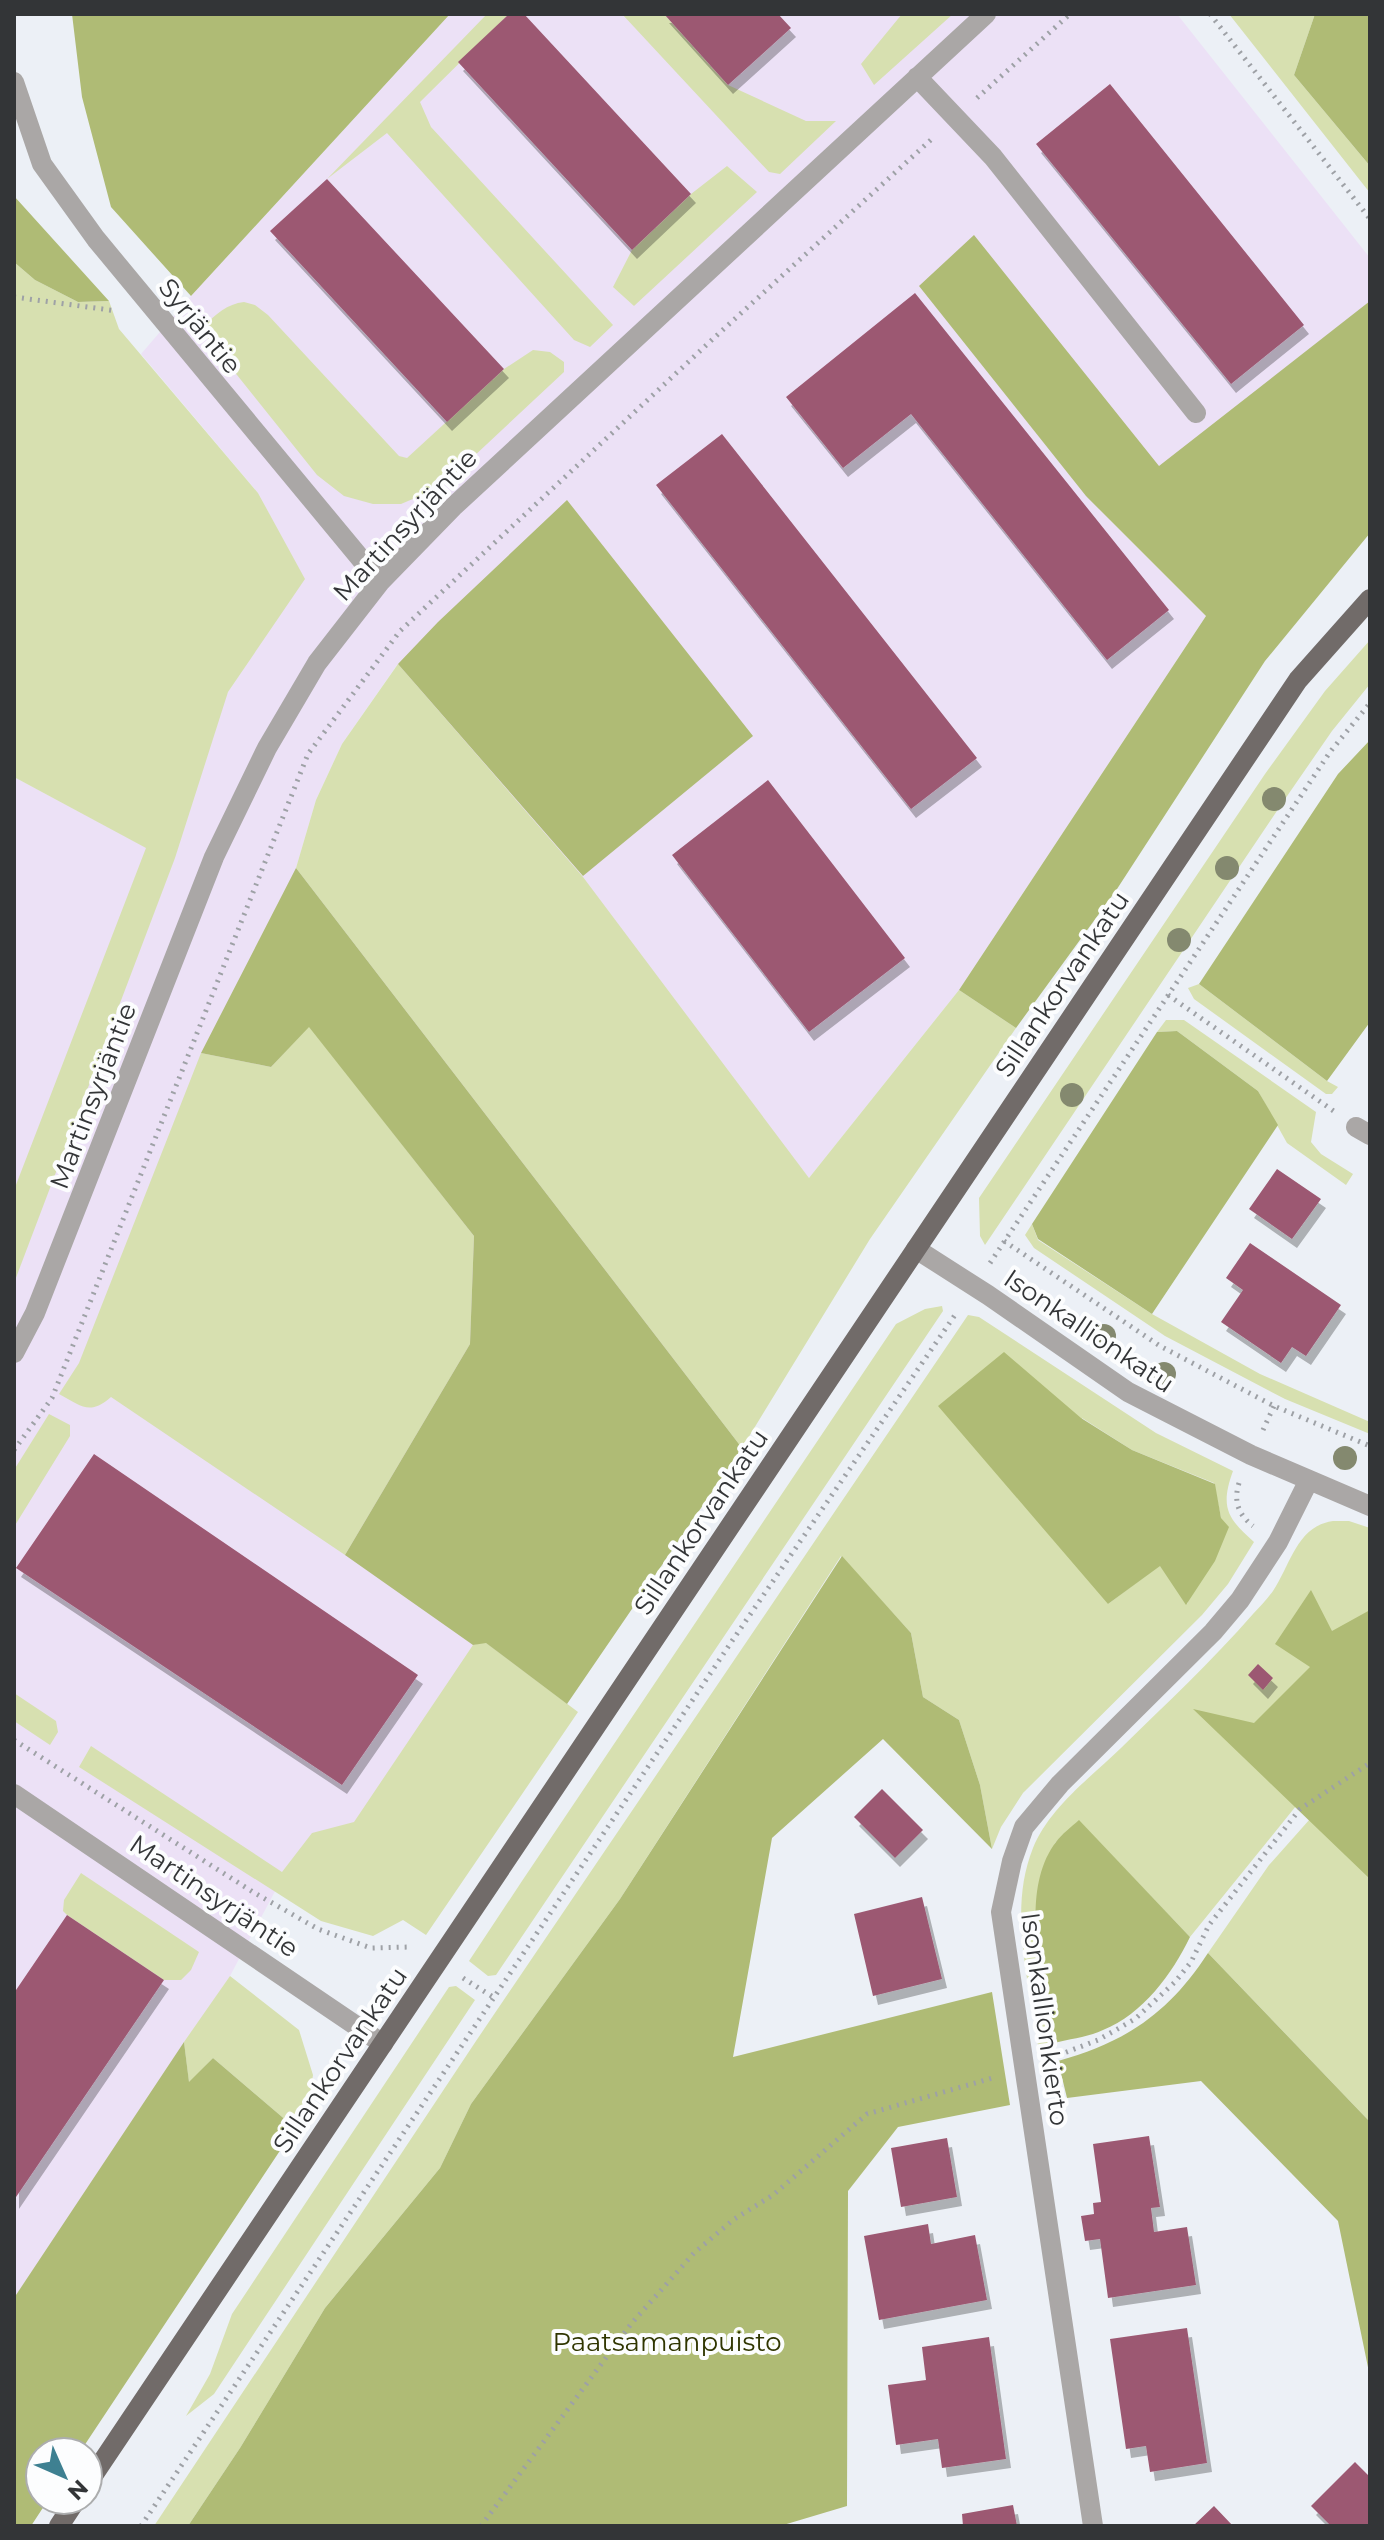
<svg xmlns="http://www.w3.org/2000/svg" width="1384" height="2540" font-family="Montserrat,sans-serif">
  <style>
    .industrial { fill: #ece1f6 }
    .green { fill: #d7e0b0; fill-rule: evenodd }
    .forest { fill: #afbb75 }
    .building { fill: #9c5972; filter: url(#shadow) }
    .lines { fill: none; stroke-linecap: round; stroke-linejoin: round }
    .path { stroke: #9ea1a6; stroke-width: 5; stroke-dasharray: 2 6; stroke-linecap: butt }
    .minor { stroke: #aaa7a6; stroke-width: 20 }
    .major { stroke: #716b69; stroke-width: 20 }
    .tree { fill: #84896f }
    .labels { text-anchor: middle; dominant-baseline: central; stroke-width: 8; stroke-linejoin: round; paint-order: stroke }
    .street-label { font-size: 26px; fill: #333537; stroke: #fcfdfe }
    .park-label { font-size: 26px; fill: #2f3500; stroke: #fcfdfe }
  </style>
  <defs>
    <filter id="shadow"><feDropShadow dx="5" dy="9" stdDeviation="0" flood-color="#0004"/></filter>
  </defs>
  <rect width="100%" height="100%" fill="#ecf0f6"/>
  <path class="industrial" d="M450,14H1177L1370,258V302L1110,520L1206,616L959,990L809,1178L397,665L342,744L316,800L296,868L689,1378L710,1433L507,1734L281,1880L230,1976L14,2299V777L147,848L228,692L304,579L258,493L141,354L191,296Z"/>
  <path class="green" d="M487,14H509L420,102L431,127L613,325L590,347L574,340L387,133L327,179Z
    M622,14H664L728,85L806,121H836L780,174L769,172Z
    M902,14H953L874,85L861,64Z
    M1229,14H1315L1294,75L1370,166V193Z
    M727,166L757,192L634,306L613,287L632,250L691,194Z
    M14,262L35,280L78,302L109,301L119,329L258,493L305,579L228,692L175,858L14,1283V1190L146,848L14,777Z
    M244,302L255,305L268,315L399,456L407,458L504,369L533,350L550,352L564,362V372L441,487L401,504H373L344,496L317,475L205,335L204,326C216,314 227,304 244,302Z
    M1370,640V684L1332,731L1283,802L985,1245L980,1236L979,1198L1265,774L1325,691Z
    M398,664L583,877L809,1178L959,990L1016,1028L870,1239L742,1448L296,868L316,800L342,744Z
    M1199,984L1327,1081L1338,1087L1332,1094H1326L1194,999L1188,988Z
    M1166,1020H1184L1316,1112L1311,1142L1321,1154L1353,1174L1346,1185L1287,1143L1258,1091L1177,1031L1157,1032Z
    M309,1026L474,1236L470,1344L345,1555L111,1397C89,1416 82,1406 59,1394L79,1363L201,1053L271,1067Z
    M1032,1224L1038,1240L1152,1314L1260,1374L1370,1422V1434L1285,1399L1165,1336L1034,1248L1025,1235Z
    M942,1306L943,1311L496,1975L488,1976L469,1961L522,1881L896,1324L925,1309Z
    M968,1315L979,1317L1156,1433L1233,1471C1220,1507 1227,1518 1254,1542L1228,1584L1202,1615L1023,1793L1001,1827L992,1849L980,1785L959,1720L923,1697L911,1633L841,1556L620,1899L471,2104L440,2168L325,2308L240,2448L188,2526H154L476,2041ZM1082,1418L1132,1450L1214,1483L1221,1518L1187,1604L1160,1565L1108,1604Z
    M49,1414L70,1425V1436L14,1527V1470Z
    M1333,1521H1349L1370,1528V2122L1208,1953L1269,1865L1310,1819L1296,1806L1190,1937L1079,1821L1055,1843L1034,1932L1054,2043L1038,2045C1029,1981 1008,1910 1033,1848C1049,1808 1091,1777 1121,1748C1166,1704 1212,1661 1253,1614C1260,1607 1267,1599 1273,1591C1291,1564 1297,1526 1333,1521Z
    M485,1642L578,1712L426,1935L403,1920L373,1936L321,1921L79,1767L91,1746L282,1872L312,1833L354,1822L473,1645Z
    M14,1693L56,1721L58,1732L50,1745L14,1721Z
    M81,1873L199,1952L191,1970L181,1980H164L67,1915L63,1911L64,1900Z
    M230,1976L299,2030L313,2075L309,2100L295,2128L213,2058L189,2083L184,2042Z
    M456,1986L475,2000L214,2394L186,2416L210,2374L232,2314L449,1987Z"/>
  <path class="forest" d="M72,14H450L191,296L111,207L82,97Z
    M1315,14H1370V166L1294,75Z
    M14,196L109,301L78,302L35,280L14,262Z
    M974,235L1159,466L1370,301V533L1265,661L1117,889L1016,1028L959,990L1206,616L1086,496L919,286Z
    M567,500L753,736L583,876L398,664L438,622Z
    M1370,740V1022L1327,1081L1199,984L1338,774Z
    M296,868L742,1448L567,1704L486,1643L473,1645L345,1555L470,1344L474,1236L309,1027L271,1067L201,1053Z
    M1177,1031L1258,1091L1278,1125L1152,1314L1038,1239L1032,1224L1157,1032Z
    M1004,1352L1081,1418L1132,1450L1215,1484L1221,1518L1229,1527L1215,1561L1186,1605L1160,1566L1108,1604L938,1406Z
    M842,1556L911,1633L923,1697L959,1720L980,1785L992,1849L883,1739L772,1838L733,2057L992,1992L1010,2105L898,2127L848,2191L847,2506L780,2526H188L240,2448L325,2308L440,2168L471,2104L620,1899Z
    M1311,1590L1332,1631L1370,1610V1879L1193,1709L1254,1723L1310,1667L1275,1644Z
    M1079,1820L1190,1937C1172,1974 1143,2014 1103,2030C1088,2037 1070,2039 1054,2043C1044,1985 1017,1893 1056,1842C1062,1834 1071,1827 1079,1820Z
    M1208,1953L1370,2122V2377L1338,2221L1201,2081L1067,2098L1058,2061C1126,2042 1169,2013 1208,1953Z
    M184,2042L189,2082L213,2058L295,2128L80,2452H40V2500H48L31,2526H14V2298Z"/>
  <path class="building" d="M509,14H524L691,194L632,250L458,62Z
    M664,14H778L791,28L728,85Z
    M1110,84L1304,325L1231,384L1036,144Z
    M327,179L504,369L447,422L270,231Z
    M915,293L1169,610L1107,660L911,414L843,468L786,397Z
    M722,434L977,758L911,809L656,485Z
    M768,780L905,958L809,1032L672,855Z
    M1277,1169L1321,1199L1292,1239L1249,1209Z
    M1250,1243L1341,1305L1306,1356L1292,1347L1281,1363L1221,1322L1243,1290L1226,1278Z
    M94,1454L418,1675L342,1785L16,1568Z
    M1258,1664L1273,1678L1263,1690L1248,1675Z
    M882,1789L923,1830L895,1858L854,1817Z
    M922,1897L942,1979L873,1996L854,1914Z
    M67,1915L164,1980L14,2200V1993Z
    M1149,2136L1160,2207L1151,2208L1154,2232L1187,2227L1196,2285L1108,2298L1100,2239L1085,2241L1081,2216L1094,2214L1093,2203L1101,2202L1093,2144Z
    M947,2138L957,2197L901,2207L891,2148Z
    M928,2224L931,2244L975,2235L987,2300L879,2320L864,2236Z
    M1187,2328L1207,2463L1150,2472L1146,2446L1126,2449L1110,2339Z
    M989,2337L1006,2459L942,2468L938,2439L896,2445L888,2385L926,2380L922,2347Z
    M1355,2462L1370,2477V2526H1331L1311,2506Z
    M1013,2505L1017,2526H963L962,2514Z
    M1214,2506L1233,2526H1193Z"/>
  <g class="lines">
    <path class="path" d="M1210,14L1370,219
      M977,98L1070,14
      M14,297L117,311
      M1168,995L1335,1112
      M1004,1241L1160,1346L1274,1406L1370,1446
      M990,1263L1330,752L1370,703
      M1263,1430L1274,1406
      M14,1450L52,1398L308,754L400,631L715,337L934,137
      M1239,1483C1233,1502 1239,1515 1253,1526
      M14,1740L253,1892L318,1929L371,1948L411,1947
      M463,1978L493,1997
      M1051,2058L1098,2040L1135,2019L1175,1982L1191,1962L1209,1925L1300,1809L1370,1763
      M141,2526L730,1644L957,1312
      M481,2526L631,2324L694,2253L733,2220L773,2195L867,2114L996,2077"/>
    <path class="minor" d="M917,77L993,157L1196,413
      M14,82L42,164L96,239L380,582
      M1356,1127L1370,1135
      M916,1249L988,1295L1128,1392L1251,1455L1370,1506
      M14,1353L35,1313L214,857L267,748L317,663L380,582L453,507L986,14
      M14,1794L383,2044
      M1093,2526L1001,1912L1012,1861L1024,1827L1060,1784L1213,1632L1240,1600L1278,1542L1309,1480"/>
    <path class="major" d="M88,2483L1298,680L1370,599
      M59,2526L76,2500"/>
  </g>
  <g class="tree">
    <circle cx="1274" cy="799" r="12"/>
    <circle cx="1227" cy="868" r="12"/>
    <circle cx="1179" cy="940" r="12"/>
    <circle cx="1072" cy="1095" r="12"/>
    <circle cx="1104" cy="1336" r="12"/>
    <circle cx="1164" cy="1374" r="12"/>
    <circle cx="1345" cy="1458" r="12"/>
  </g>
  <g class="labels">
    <g class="street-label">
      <text transform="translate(200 326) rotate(51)">Syrjäntie</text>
      <text transform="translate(405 525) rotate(-47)">Martinsyrjäntie</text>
      <text transform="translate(1062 984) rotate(-56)">Sillankorvankatu</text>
      <text transform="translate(93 1096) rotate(-69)">Martinsyrjäntie</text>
      <text transform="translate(1089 1331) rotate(34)">Isonkallionkatu</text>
      <text transform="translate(701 1522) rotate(-56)">Sillankorvankatu</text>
      <text transform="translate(214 1896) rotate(34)">Martinsyrjäntie</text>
      <text transform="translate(1045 2019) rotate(82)">Isonkallionkierto</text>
      <text transform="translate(340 2060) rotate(-56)">Sillankorvankatu</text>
    </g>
    <g class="park-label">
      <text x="667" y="2342">Paatsamanpuisto</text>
    </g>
  </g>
  <rect width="1384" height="2540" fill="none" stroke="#333537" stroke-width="32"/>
  <g transform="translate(64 2476) rotate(135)"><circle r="38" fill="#fcfdfe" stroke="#acadae" stroke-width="2"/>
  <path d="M0-6L14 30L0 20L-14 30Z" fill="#3e8091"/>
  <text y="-12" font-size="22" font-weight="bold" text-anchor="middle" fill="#333537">N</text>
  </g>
</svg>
